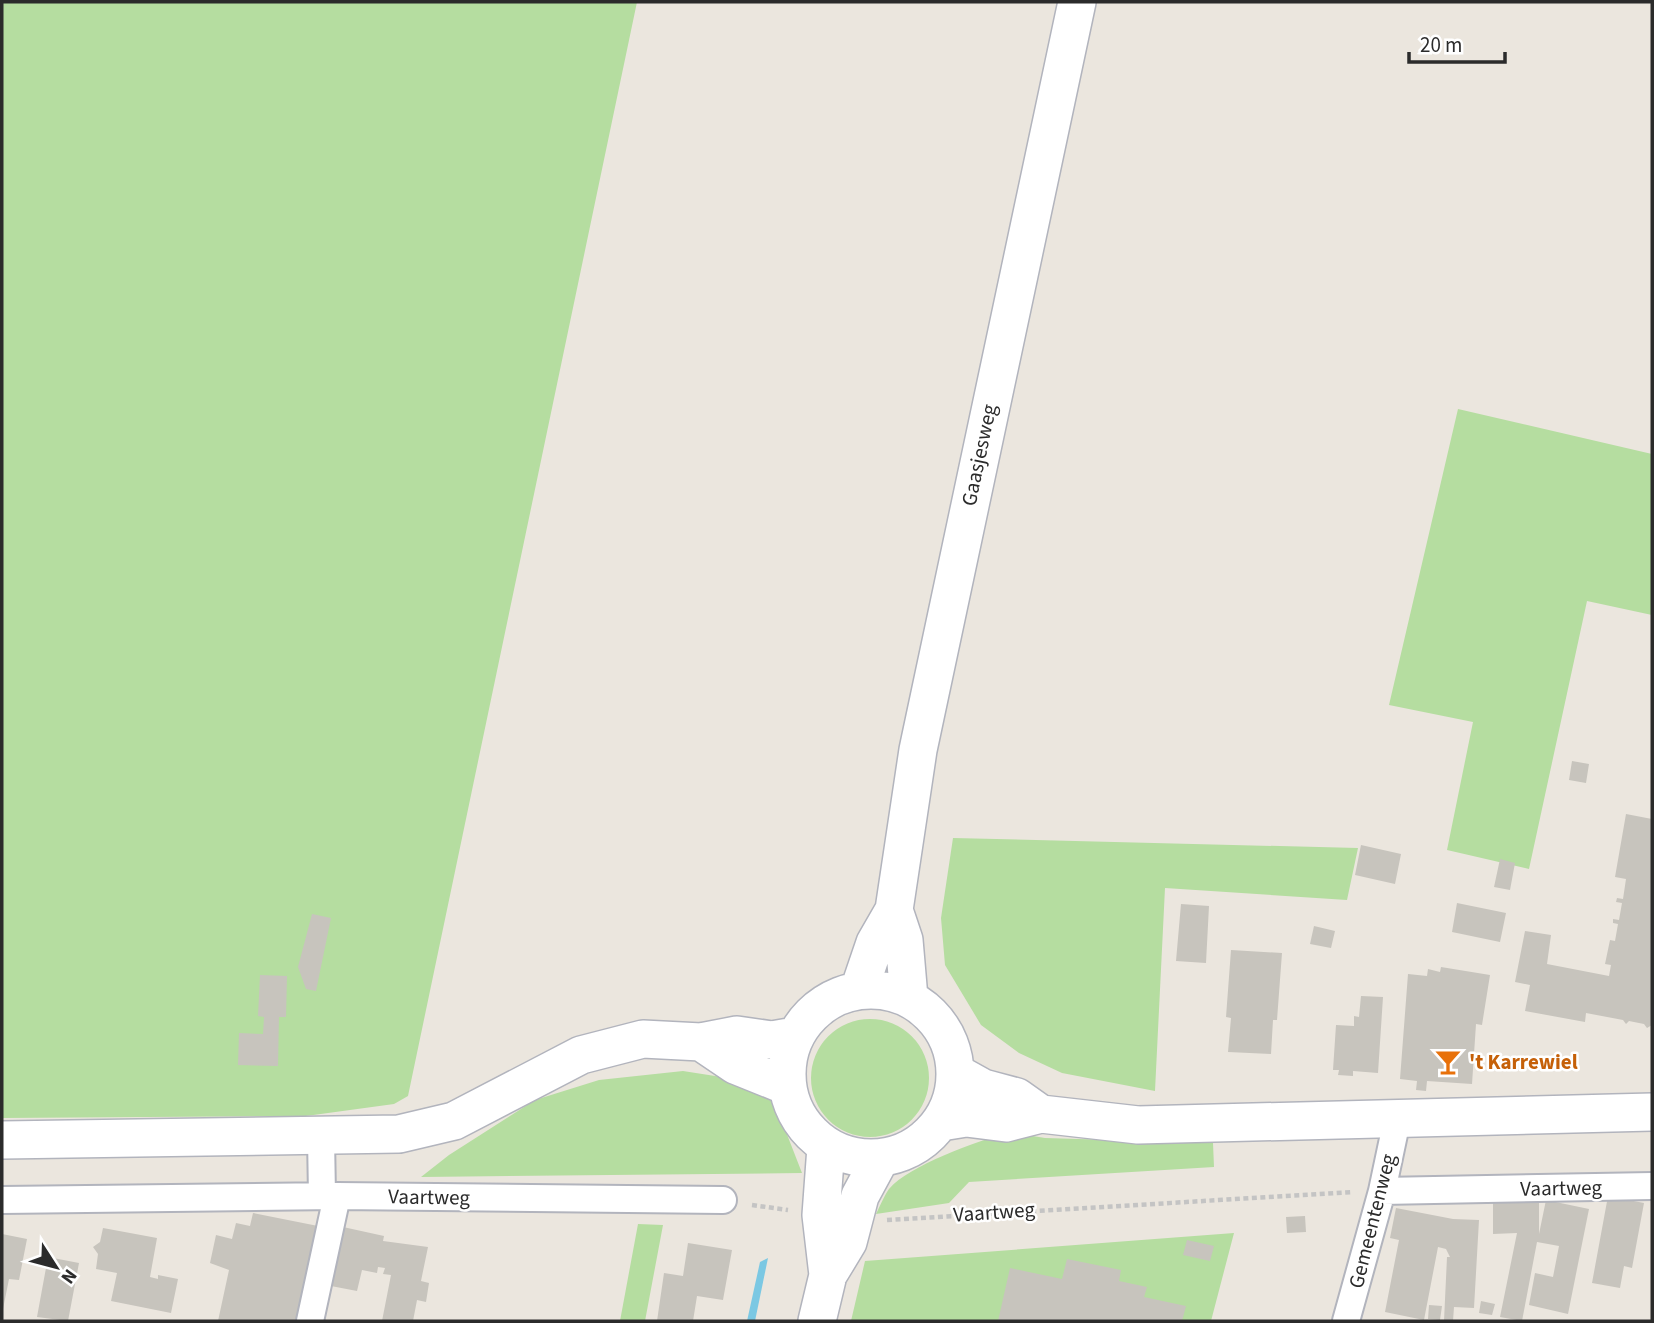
<svg xmlns="http://www.w3.org/2000/svg" width="1654" height="1323" font-family="'Source Sans 3',sans-serif">
  <style>
    .green { fill: #b5dda0 }
    .water { fill: #7bc8e3 }
    .building { fill: #c7c4bd }
    .lines { fill: none; stroke-linecap: round; stroke-linejoin: round }
    .street-casing { stroke: #b2b4bd; stroke-width: 30 }
    .secondary-casing { stroke: #b2b4bd; stroke-width: 40 }
    .path { stroke: #c4c4c4; stroke-width: 4.5; stroke-dasharray: 5 3.5; stroke-linecap: butt }
    .street { stroke: #fff; stroke-width: 26 }
    .secondary { stroke: #fff; stroke-width: 37 }
    .labels { text-anchor: middle; dominant-baseline: central; stroke-width: 5; stroke-linejoin: round; paint-order: stroke }
    .street-label { font-size: 21px; fill: #2b2b2b; stroke: #fff }
    .food-label { font-size: 21px; font-weight: bold; fill: #c56008; stroke: #fff; text-anchor: start }
  </style>
  <rect width="100%" height="100%" fill="#ebe6de"/>
  <path class="green" d="M2,2H637L408,1096L394,1104L306,1116L2,1118Z
    M1458,409L1652,454V615L1587,601L1529,869L1447,850L1473,722L1389,705Z
    M953,838L1358,848L1347,900L1165,888L1155,1091L1062,1073L1019,1053L981,1025L945,965L941,918Z
    M811 1078a59 59 0 1 1 118 0a59 59 0 1 1-118 0Z
    M683,1071L747,1081L774,1101L802,1173L421,1177L449,1155L535,1100L599,1080Z
    M1008,1132L1045,1138L1213,1143L1214,1167L969,1182L949,1203L876,1214C880,1206 884,1196 889,1189C909,1165 977,1142 1008,1132Z
    M638,1224L663,1225L645,1321H620Z
    M1234,1233L1211,1321H851L865,1261Z"/>
  <path class="water" d="M768,1258L755,1321H747L760,1262Z"/>
  <path class="building" d="M1572,761L1589,764L1586,783L1569,780Z
    M1626,814L1652,819V1025L1647,1028L1644,1024L1629,1021L1626,1024L1623,1020L1586,1013L1585,1022L1525,1011L1530,985L1515,982L1525,931L1551,935L1547,964L1609,976L1611,965L1605,964L1610,940L1615,941L1618,924L1613,923V919L1619,920L1622,903L1616,902L1617,898L1623,899L1626,879L1615,877Z
    M1361,845L1401,854L1395,884L1355,875Z
    M1500,859L1515,863L1510,890L1494,887Z
    M1457,903L1506,913L1500,942L1452,932Z
    M1181,904L1209,906L1206,963L1176,961Z
    M312,914L331,918L316,991L306,989L298,967Z
    M1314,926L1335,931L1331,948L1310,944Z
    M1231,950L1282,953L1277,1020H1273L1271,1054L1228,1052L1231,1018L1226,1017Z
    M1441,967L1490,975L1482,1025L1476,1024L1472,1084L1427,1081L1426,1091L1416,1090L1417,1081L1400,1079L1408,974L1427,976L1428,969L1440,972Z
    M260,975L287,976L286,1017H279L278,1066L238,1065L239,1033L263,1034L264,1017L258,1016Z
    M1361,996L1383,997L1378,1073L1353,1071V1076L1338,1075L1339,1070H1333L1336,1025L1354,1026V1016L1359,1017Z
    M1608,1196L1644,1203L1632,1268L1624,1266L1620,1288L1592,1283Z
    M1546,1200L1589,1209L1568,1314L1529,1305L1535,1273L1553,1277L1559,1246L1537,1242L1522,1321L1500,1317L1517,1233L1493,1234V1203H1539V1234Z
    M1396,1208L1453,1219L1479,1220L1474,1308L1454,1307L1453,1321H1444L1447,1257H1450L1446,1249L1438,1247L1424,1320L1385,1312L1399,1240L1390,1238Z
    M253,1213L318,1226L298,1321H218L229,1270L210,1263L216,1235L232,1239L236,1223L250,1226Z
    M1305,1216L1306,1232L1287,1233L1286,1217Z
    M343,1227L384,1236L383,1241L428,1247L421,1281L429,1283L426,1302L417,1300L413,1321H382L391,1275L383,1274L385,1268L378,1267L377,1273L362,1270L357,1291L331,1286Z
    M103,1228L157,1238L150,1277L158,1279V1275L178,1279L171,1313L111,1301L117,1273L96,1269L98,1254L93,1247L100,1242Z
    M2,1234L27,1239L19,1280L9,1279L3,1309Z
    M1187,1240L1214,1246L1210,1261L1183,1255Z
    M688,1243L732,1250L723,1300L697,1296L693,1321H657L664,1273L683,1276Z
    M48,1257L79,1263L68,1321L37,1317Z
    M1067,1259L1121,1270L1119,1281L1147,1287L1144,1297L1186,1306L1182,1321H998L1010,1268L1062,1279Z
    M1481,1301L1495,1304L1492,1315L1479,1313Z
    M1429,1305L1442,1306L1440,1320L1428,1319Z"/>
  <g class="lines">
    <g class="street-casing">
      <path id="street" d="M321,1137L322,1196
        M1382,1191L1652,1186
        M2,1200L337,1196L723,1200
        M310,1321L337,1196
        M1346,1321L1382,1191L1397,1120"/>
    </g>
    <g class="secondary-casing">
      <path id="secondary" d="M894,910L904,940L909,998
        M787 1074a84 84 0 1 1 168 0a84 84 0 1 1-168 0Z
        M859,990L875,943L894,910L918,750L1077,2
        M701,1042L735,1065L787,1086
        M956,1073L983,1088L1017,1097L1041,1114
        M941,1122L966,1118L1006,1123L1041,1114L1138,1125L1652,1112
        M2,1140L399,1134L454,1121L581,1055L643,1039L701,1042L737,1035L772,1040L795,1036
        M826,1147L821,1215L828,1275
        M817,1321L828,1275L848,1242L860,1196L880,1159"/>
    </g>
    <path class="path" d="M752,1205L788,1210
      M887,1220L1353,1192"/>
    <use href="#street" class="street"/>
    <use href="#secondary" class="secondary"/>
  </g>
  <defs>
    <g id="bar-bare" transform="scale(2.1)"><path d="M-6-5H6L.8 .8V4.5H3.5V6h-7V4.5H-.8V.8Z" fill="#e8710a" stroke="#fff" stroke-width="2.5" paint-order="stroke"/></g>
  </defs>
  <g fill-rule="evenodd">
    <use href="#bar-bare" x="1448" y="1062"/>
  </g>
  <g class="labels">
    <g class="street-label">
      <text transform="translate(979 455) rotate(-78)">Gaasjesweg</text>
      <text transform="translate(1561 1188) rotate(-1)">Vaartweg</text>
      <text transform="translate(429 1197) rotate(1)">Vaartweg</text>
      <text transform="translate(994 1212) rotate(-4)">Vaartweg</text>
      <text transform="translate(1372 1221) rotate(-76)">Gemeentenweg</text>
    </g>
    <g class="food-label">
      <text x="1469" y="1062">'t Karrewiel</text>
    </g>
  </g>
  <rect width="1654" height="1323" fill="none" stroke="#2b2b2b" stroke-width="7"/>
  <g transform="translate(56 1267) rotate(126)" stroke="#ffffff" stroke-width="5" paint-order="stroke">
  <path d="M0-5L12 26L0 18L-12 26Z" fill="#2b2b2b"/>
  <text y="-10" font-size="19" font-weight="bold" text-anchor="middle" fill="#2b2b2b">N</text>
  </g>
  <path d="M1409 52v10h96v-10" fill="none" stroke="#2b2b2b" stroke-width="3.5"/>
  <text x="1420" y="52" font-size="21" fill="#2b2b2b" stroke="#ffffff" stroke-width="5" paint-order="stroke">20 m</text>
</svg>
